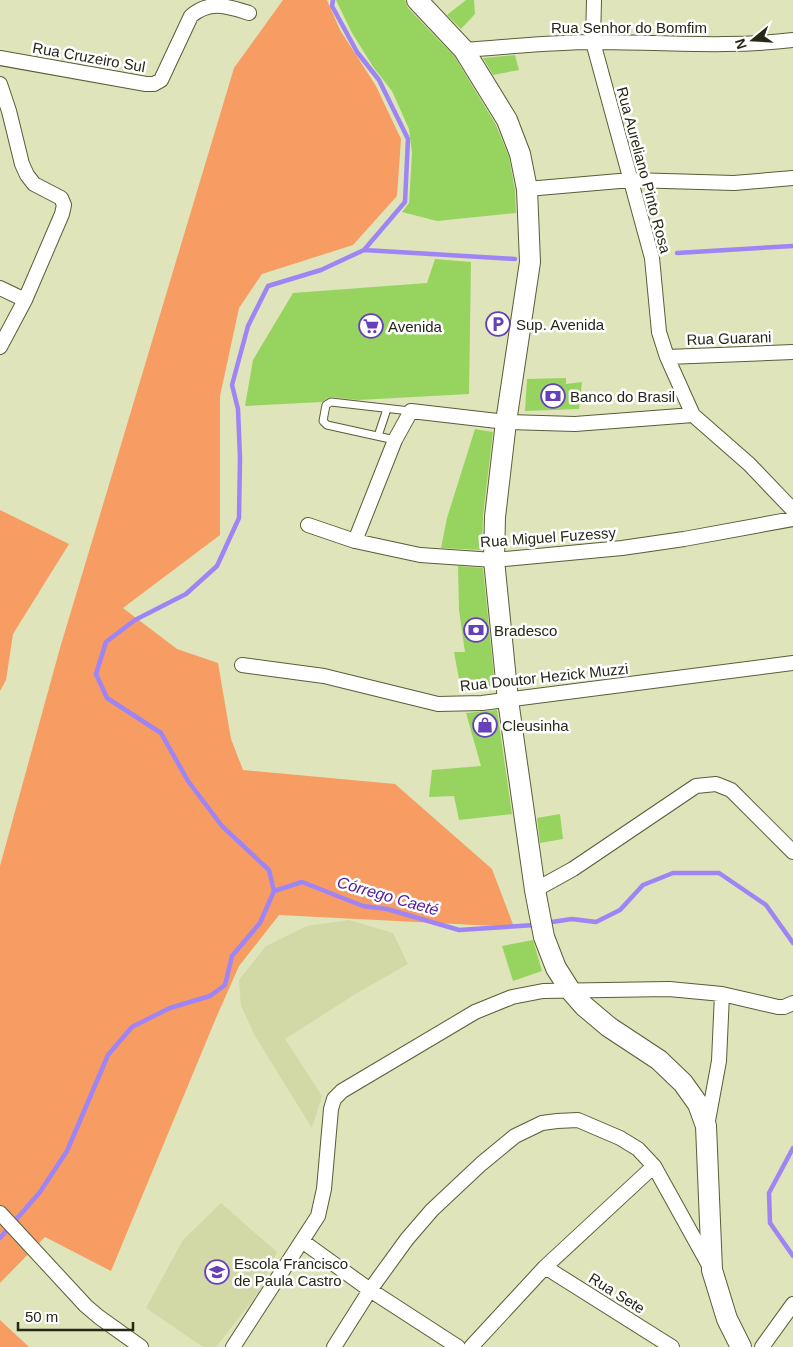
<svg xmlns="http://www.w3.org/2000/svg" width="793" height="1347" font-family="Arial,sans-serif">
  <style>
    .built { fill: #d3d8a7 }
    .green { fill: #f79c62 }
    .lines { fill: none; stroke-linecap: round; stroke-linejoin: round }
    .stream { stroke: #9e84f5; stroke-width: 4.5 }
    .building { fill: #96d45f }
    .service-casing { stroke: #5a5d37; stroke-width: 9 }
    .minor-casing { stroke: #5a5d37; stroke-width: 16 }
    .secondary-casing { stroke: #5a5d37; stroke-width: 22 }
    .service { stroke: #fff; stroke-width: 7 }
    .minor { stroke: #fff; stroke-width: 14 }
    .secondary { stroke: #fff; stroke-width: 20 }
    .labels { text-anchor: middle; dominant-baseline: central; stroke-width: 5; stroke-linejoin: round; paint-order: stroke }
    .street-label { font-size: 15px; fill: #262717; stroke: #fff }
    .poi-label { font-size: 15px; fill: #262717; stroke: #fff; text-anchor: start }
    .water-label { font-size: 16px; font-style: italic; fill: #4f1ba1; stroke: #fff }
  </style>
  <rect width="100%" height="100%" fill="#dfe4ba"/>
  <path class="built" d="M349,920L393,933L408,964L357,993L285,1039L322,1096L312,1128L255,1036L241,1006L239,980L266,946L307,926Z
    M221,1203L277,1252L259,1292L216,1347H203L146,1308L183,1240Z"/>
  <path class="green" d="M283,0H327L340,30L376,86L401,139L397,196L353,245L262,274L239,308L220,396V535L123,608L177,649L218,663L231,739L243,770L395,784L492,869L514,927L279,915L239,966L216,1018L111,1271L45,1237L0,1283V866L60,648L234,68Z
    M0,510L69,544L13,634L6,680L0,691Z
    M0,1320L29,1347H0Z"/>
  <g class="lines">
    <path class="stream" d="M364,250L515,259
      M677,253L793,246
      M274,891L269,870L222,826L188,781L161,733L107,698L96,674L106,642L135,620L186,594L217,566L239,518L240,458L238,409L232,385L248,326L268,286L321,270L364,250L405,202L408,139L379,80L357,52L332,6L333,0
      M545,923L572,919L596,922L620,910L643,885L673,873H719L766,905L793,943
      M793,1148L769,1193L770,1223L793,1256
      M0,1238L40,1192L67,1151L108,1055L132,1027L170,1008L210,996L225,985L232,956L260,923L274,891L302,882L363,906L387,909L459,930L535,925"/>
  </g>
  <path class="building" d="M336,0H405L408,8L455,57L496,125L509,157L515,190L516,213L437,221L402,212L409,203L412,153L409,129L392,91L374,68L352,33Z
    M466,0H474L475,14L461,29L447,15Z
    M515,55L519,70L493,75L483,58Z
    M435,259L471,262L469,394L358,400L331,397L322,402L245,406L253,360L293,293L427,283Z
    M566,378V384L582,382L579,409L525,411L527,379Z
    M475,429L493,432L483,516L482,550L441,548L447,518Z
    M458,566L483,568L495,686L461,690L454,652H465L459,610Z
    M497,710L512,814L459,820L454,796L429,797L432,770L481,766L466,713Z
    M560,814L563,839L540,843L537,818Z
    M533,940L542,971L513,981L502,946Z"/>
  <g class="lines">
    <g class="service-casing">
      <path id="service" d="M378,436L387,409
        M395,440L327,425L323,421L326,405L331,402L410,411"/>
    </g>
    <g class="minor-casing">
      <path id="minor" d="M594,0L593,42L652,258L659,332L667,357L693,415L749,464L793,510
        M464,50C508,47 551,42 594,42C660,42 728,48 793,40
        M0,58L146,84H154L161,80L191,16C210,0 227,6 249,13
        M0,84L9,111L22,164L27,175L34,184L61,198L64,205L62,214L25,300L0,347
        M527,189L631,180L734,183L793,178
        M0,288L25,300
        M667,357L793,352
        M308,525L355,541L420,555L494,560L622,548L684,539L793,519
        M355,541L395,440L411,411L506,422L575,424L693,415
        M242,665L324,676L438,704L482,703L793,663
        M535,890L573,869L696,786L716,784L731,790L793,852
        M707,1126L719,1061L722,994
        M0,1213L86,1306L99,1317L141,1347
        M302,1241L370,1290L458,1347
        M545,1267L672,1347
        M233,1347L318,1216L324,1189L331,1109L334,1099L342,1091L475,1012L512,997L543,991L669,989L722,994L778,1007H784L793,1003
        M334,1347L370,1290L407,1239L432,1210L481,1164L515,1136L542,1123L557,1121L578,1120L620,1138L638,1149L654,1166L710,1267
        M471,1347L545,1267L654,1166
        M762,1347L793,1304"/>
    </g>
    <g class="secondary-casing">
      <path id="secondary" d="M417,0L464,50L507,120L520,154L527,189L530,262L506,422L495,517L494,560L508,700L535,890L544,937L556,968L570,990L584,1006L609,1027L659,1060L683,1083L698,1104L706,1126L712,1270L727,1319L741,1347"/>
    </g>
    <use href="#service" class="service"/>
    <use href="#minor" class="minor"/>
    <use href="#secondary" class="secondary"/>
  </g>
  <defs>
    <g id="parking-ring" transform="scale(1.25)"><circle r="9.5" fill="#fff" stroke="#6540b9" stroke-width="1.5"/><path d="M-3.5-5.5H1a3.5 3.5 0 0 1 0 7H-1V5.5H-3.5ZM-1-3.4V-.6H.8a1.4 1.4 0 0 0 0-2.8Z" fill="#6540b9"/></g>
    <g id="supermarket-ring" transform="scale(1.25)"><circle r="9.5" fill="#fff" stroke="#6540b9" stroke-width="1.5"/><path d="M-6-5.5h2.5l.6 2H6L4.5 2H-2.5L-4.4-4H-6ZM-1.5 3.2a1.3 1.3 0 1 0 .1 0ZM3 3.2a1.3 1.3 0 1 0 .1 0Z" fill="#6540b9"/></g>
    <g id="bank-ring" transform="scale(1.25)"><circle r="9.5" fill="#fff" stroke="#6540b9" stroke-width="1.5"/><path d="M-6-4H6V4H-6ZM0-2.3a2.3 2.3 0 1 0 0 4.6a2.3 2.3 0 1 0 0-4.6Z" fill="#6540b9"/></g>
    <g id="shop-ring" transform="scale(1.25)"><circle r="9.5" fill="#fff" stroke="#6540b9" stroke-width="1.5"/><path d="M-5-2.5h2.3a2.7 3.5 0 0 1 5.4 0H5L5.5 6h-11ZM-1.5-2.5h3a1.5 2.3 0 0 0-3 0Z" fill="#6540b9"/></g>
    <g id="school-ring" transform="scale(1.25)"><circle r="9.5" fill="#fff" stroke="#6540b9" stroke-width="1.5"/><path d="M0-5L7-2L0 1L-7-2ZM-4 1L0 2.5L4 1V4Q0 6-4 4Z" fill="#6540b9"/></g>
  </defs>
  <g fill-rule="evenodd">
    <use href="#parking-ring" x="498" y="324"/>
    <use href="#supermarket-ring" x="371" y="326"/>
    <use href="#bank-ring" x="553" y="396"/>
    <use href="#bank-ring" x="476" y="630"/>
    <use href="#shop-ring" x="485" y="725"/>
    <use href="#school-ring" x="217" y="1272"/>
  </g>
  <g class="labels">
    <g class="street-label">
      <text x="629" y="27">Rua Senhor do Bomfim</text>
      <text transform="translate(89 57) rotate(10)">Rua Cruzeiro Sul</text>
      <text transform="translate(644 170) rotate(75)">Rua Aureliano Pinto Rosa</text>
      <text transform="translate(729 338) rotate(-2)">Rua Guarani</text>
      <text transform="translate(548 537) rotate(-4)">Rua Miguel Fuzessy</text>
      <text transform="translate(544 677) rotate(-6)">Rua Doutor Hezick Muzzi</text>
      <text transform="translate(617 1293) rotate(32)">Rua Sete</text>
    </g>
    <g class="poi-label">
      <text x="516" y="324">Sup. Avenida</text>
      <text x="388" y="326">Avenida</text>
      <text x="570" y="396">Banco do Brasil</text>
      <text x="494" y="630">Bradesco</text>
      <text x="502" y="725">Cleusinha</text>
      <text x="234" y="1263">Escola Francisco<tspan x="234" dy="17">de Paula Castro</tspan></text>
    </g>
    <g class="water-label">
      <text transform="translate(388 896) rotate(16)">Córrego Caeté</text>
    </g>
  </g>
  <g transform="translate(753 40) rotate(252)" stroke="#ffffff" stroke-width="4" paint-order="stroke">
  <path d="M0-4L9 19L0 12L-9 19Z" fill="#262717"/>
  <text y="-8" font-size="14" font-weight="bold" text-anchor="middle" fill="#262717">N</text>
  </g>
  <path d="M18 1322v8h115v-8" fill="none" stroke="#262717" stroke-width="2.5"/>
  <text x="25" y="1322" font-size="15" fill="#262717" stroke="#ffffff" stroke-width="4" paint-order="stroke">50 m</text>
</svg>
